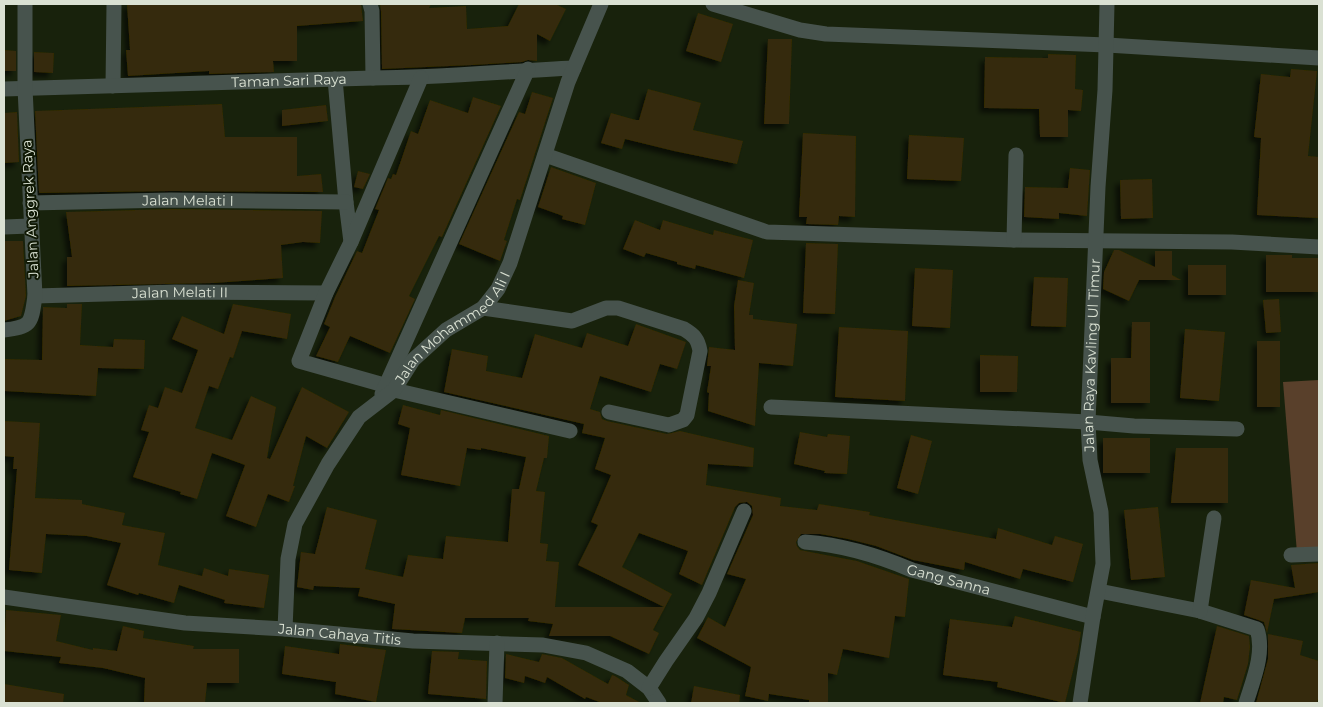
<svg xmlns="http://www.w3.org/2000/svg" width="1323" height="707" font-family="Montserrat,sans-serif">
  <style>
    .green { fill: #59402b }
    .building { fill: #362c07; filter: url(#shadow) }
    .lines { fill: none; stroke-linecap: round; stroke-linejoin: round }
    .street { stroke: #47534d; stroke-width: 15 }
    .labels { text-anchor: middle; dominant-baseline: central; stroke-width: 4; stroke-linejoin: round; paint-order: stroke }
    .street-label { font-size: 14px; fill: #dae1d3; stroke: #0f1804 }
  </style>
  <defs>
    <filter id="shadow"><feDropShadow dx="-4.5" dy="4.5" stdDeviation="2.5" flood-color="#0009"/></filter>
  </defs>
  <rect width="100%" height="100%" fill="#18220c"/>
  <path class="green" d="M1319,380V554L1297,553L1283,382Z"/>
  <path class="building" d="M127,4H361L363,21L297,26V61H273L274,72L209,74V71L128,76L126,50H130Z
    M380,4H431L429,8L466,6L467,29L508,26L519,4H555L566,9L550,41L537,34V61L528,60L522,62L473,65L382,69L381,11Z
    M698,13L733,24L721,62L686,51Z
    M768,39H792L789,124H764Z
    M4,50L16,51V71H4Z
    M34,52L54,53L53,73L34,72Z
    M1048,54L1076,55L1075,89L1083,90L1081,111L1068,110V137H1040L1039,109L984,108L985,57L1048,58Z
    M1291,69L1317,71L1308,156L1319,157L1318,218L1257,215L1261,138L1254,137L1261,74L1290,77Z
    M648,89L701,103L693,130L743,141L737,164L674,151L625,139L622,149L601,143L611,113L636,120H639Z
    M532,92L553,98L520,200L517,199L504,240L507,241L500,261L459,244L519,112L525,114Z
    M473,97L501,106L442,237L439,236L409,296L415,299L390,353L350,336L338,362L316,356L330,327L324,324L335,297L357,251L362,253L379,210L375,209L388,178L391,179L393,174L396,175L411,131L418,134L430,100L468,113Z
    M222,104L225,137H297V176L321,174L323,192L171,191L39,193L35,111Z
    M326,105L328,121L282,126V110Z
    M17,112L19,162L4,163V113Z
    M803,133L856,136L855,217L839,216L838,225L806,224L807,217H799Z
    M909,135L964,138L961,181L907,179Z
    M551,167L596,183L585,225L562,219L563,216L538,207Z
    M1070,168L1090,170L1087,216L1059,213V219L1024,217L1025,187L1068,188Z
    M358,171L370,174L363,189L354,187Z
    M1152,179L1153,218L1121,219L1120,180Z
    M171,209L322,211L320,243L303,242L281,245L283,278L214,283L67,286V257H72L66,212Z
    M635,220L660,230L663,220L713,235L714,230L753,240L744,278L696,265L695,269L677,264V262L646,253L644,257L623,249Z
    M4,241H23L26,296L21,316L4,321Z
    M806,243L838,244L835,314L803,313Z
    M1114,250H1119L1155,267V251H1172V275L1181,280H1139L1129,301L1103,289L1104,272Z
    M1266,255H1292V258H1319V292H1266Z
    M1188,265H1226V295H1188Z
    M915,268L953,270L950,328L912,326Z
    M1034,277L1068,278L1066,327L1031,326Z
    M738,280L754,283L749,315H753V319L797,324L793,366L759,363L755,426L708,411L709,393L707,392L711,366H707L709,347L735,350L734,306Z
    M1279,299L1281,332L1266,333L1263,300Z
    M67,304H82L80,345L113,347L114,339L145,340L144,369L98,368L96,396L4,391V359L42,360L43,307L67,308Z
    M233,304L291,314L287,339L242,331L233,358L230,357L218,389L209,386L195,428L232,440L251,396L276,407L267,458L270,459L302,387L349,412L327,448L306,436L293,486H295L289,502L268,494L256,527L226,516L245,465L212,453L197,499L180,494L181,492L133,477L149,432L141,430L149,405L158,408L165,387L182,393L198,350L172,339L182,316L224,334Z
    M1132,322H1150V403H1111V358H1131Z
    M636,324L686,342L677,369L660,364L651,392L600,376L590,409L600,412L602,419L607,421L667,434L680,431L754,448L753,467L708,464L706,485L781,498L780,506L817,510L819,504L870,512L869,515L996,539L998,528L1052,545L1055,536L1083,544L1073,582L1023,569L1020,579L965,562L964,570L913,560L876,546L848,539L820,534H801L796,542L797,546L800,550L857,561L909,579L905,617L895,616L889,658L843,649L837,675L828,673V703H809V700L769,694L768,701L745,696L751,667L697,638L708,617L725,627L746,579L727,574L753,515L752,506L747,502L739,503L735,507L702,585L679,574L688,551L639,533L622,567L672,594L653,630L659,633L649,654L610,636H549L553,624L528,621L529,618H465L462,633L392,629L395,604L358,596L360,588L314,586L313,590L297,587L301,552L315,554L327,507L377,520L365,569L403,577L408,555L443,559L446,536L508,542L512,489H519L526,457L481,448V450L467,448L460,486L401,475L410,428L398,424L403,405L440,415L441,410L549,436L547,458H544L536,491L545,492L540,543L548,544L546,561L559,562L555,607H664L578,565L598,525L591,522L611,475L595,469L605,438L582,433L584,424L444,392L452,349L488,356L486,371L522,378L535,334L582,348L587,333L628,346Z
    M839,327L908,331L905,401L835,397Z
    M1185,329L1225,332L1219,401L1180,398Z
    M1257,341H1280V407H1257Z
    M980,355L1018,356L1017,392H980Z
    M4,421L40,423L35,498L82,500V504L125,513L122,525L165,533L158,565L202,576L204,568L228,576L229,569L269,575L264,608L224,603L225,600L179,585L174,603L139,593L138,595L107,585L121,543L87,536L46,534L42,573L9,570L17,469H13L14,457L4,456Z
    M800,432L827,437L828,434L850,436L847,474L824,473L825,471L794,464Z
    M911,435L932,441L918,494L897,488Z
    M1103,438H1150V473H1103Z
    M1176,448H1228V503H1171Z
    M1158,507L1165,577L1131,580L1124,510Z
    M1319,563V592L1274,599L1267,633L1264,622L1244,615L1251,580L1295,588L1291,565Z
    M6,610L61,615L56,641L93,650V648L117,651L123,626L144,631L143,638L194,646L193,649H239V683H207L205,703H144L145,678L103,668L59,663L61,657L4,651Z
    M1015,616L1081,632L1078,651L1065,703L997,687L998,682L943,675L950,619L1012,627Z
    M1217,626L1249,636L1250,647L1248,664L1237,700L1224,697L1223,703H1200Z
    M1268,634L1303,641L1300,655L1319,661V696L1317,703H1256L1268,659Z
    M340,644L386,650L376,702L335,694L336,682L282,674L285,646L339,654Z
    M432,651L459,652L458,659L487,661L486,699L428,694Z
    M506,654L539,662L542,654L562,658L608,684L612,675L615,676L629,685L626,695L641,703H602L586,697L585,699L547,677L545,683L525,676L524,683L505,678Z
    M4,684L64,694L63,703H4Z
    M694,686L740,695L739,703H691Z"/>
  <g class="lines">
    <g class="street">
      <path d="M370,4L372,11L373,78"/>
      <path d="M713,4L800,30L826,34L1107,45L1319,58"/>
      <path d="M335,79L346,202L351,242"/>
      <path d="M113,86L114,4"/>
      <path id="s1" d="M4,89L373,78C440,78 507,71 574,68"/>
      <path d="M545,155L767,232L1014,240L1232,242L1319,247"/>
      <path id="s2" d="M30,203L171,200L346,202"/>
      <path d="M4,227L30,226"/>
      <path d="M1014,240L1016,155"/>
      <path id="s3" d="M35,296L175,292L326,293"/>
      <path d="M483,308L572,321L606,308H618L684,329C694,335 698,339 700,351L687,415L683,420L669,425L609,412"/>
      <path d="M4,330C33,327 31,322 35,296L25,88V4"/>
      <path d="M384,385L299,361L326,293L351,242L421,78"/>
      <path d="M394,390L570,431"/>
      <path d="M382,394L528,69"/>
      <path d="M771,407L1088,422L1134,426L1237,429"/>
      <path id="s4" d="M805,542C843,545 877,555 912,570L1093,617"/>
      <path d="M1291,555L1319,554"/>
      <path d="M1099,591L1200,611L1257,629C1265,653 1253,680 1246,703"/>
      <path id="s5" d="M4,597L185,623L285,629L413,641L543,645L586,653L627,671L649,688L659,703"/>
      <path d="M1200,611L1214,518"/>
      <path id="s6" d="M285,629L288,559L295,524L328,464L359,417L394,390L413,360L446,330L483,308L498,289L510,263L568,82L601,4"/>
      <path d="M649,688L666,661L696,618L709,593L744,511"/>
      <path d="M495,703L497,643"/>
      <path id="s7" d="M1080,703L1093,617L1103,564L1101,512L1090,460L1088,422L1098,187L1105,90L1107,4"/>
    </g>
  </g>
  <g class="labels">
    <g class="street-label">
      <text stroke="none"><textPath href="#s1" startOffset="285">Taman Sari Raya</textPath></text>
      <text stroke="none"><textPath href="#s2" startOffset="158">Jalan Melati I</textPath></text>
      <text transform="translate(30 209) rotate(-93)">Jalan Anggrek Raya</text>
      <text stroke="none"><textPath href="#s3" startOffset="145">Jalan Melati II</textPath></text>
      <text stroke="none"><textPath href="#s6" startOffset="362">Jalan Mohammed Ali I</textPath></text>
      <text stroke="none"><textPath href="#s7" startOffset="351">Jalan Raya Kavling Ul Timur</textPath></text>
      <text stroke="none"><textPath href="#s4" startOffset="149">Gang Sanna</textPath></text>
      <text stroke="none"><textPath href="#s5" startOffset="338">Jalan Cahaya Titis</textPath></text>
    </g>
  </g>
  <rect width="1323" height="707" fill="none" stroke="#dae1d3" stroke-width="10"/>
</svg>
